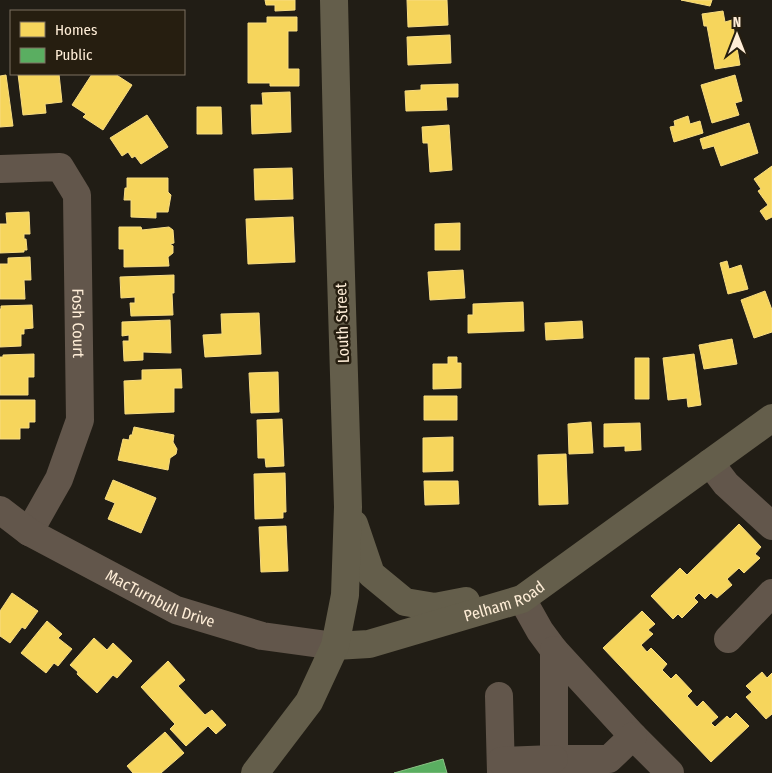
<svg xmlns="http://www.w3.org/2000/svg" width="772" height="773" font-family="'Fira Sans Condensed',sans-serif">
  <style>
    .homes { fill: #f6d55c; stroke: #f8dc81 }
    .public { fill: #5aae61; stroke: #8bc184 }
    .lines { fill: none; stroke-linecap: round; stroke-linejoin: round }
    .minor { stroke: #62564b; stroke-width: 28 }
    .major { stroke: #645e4b; stroke-width: 28 }
    .labels { text-anchor: middle; dominant-baseline: central; stroke-width: 5; stroke-linejoin: round; paint-order: stroke }
    .street-label { font-size: 16px; fill: #feedd7; stroke: #261e10 }
  </style>
  <rect width="100%" height="100%" fill="#211d15"/>
  <path class="homes" d="M265,0H295V10L275,11V5H266Z
    M407,0H447L448,25L408,27Z
    M681,0H712L710,6Z
    M723,11L725,22L732,20L740,65L715,69L707,26H704L702,14Z
    M267,17H297V31H288V69H299V86H270V83H248V23H267Z
    M450,35L451,63L408,65L407,37Z
    M18,74H59L62,102L45,104L46,113L23,115Z
    M92,74H115L132,85L103,130L83,117L86,114L72,105Z
    M6,75L13,126L0,127V76Z
    M735,75L742,101L735,103L739,115L712,123L701,85Z
    M458,84V97H446L447,110L406,111L405,91L421,90V85Z
    M290,92L291,132L252,134L251,105H263L262,93Z
    M197,107H221L222,134H197Z
    M147,115L168,147L141,164L135,156L132,158L128,152L122,156L110,138Z
    M688,116L690,124L700,121L703,133L674,142L670,127L675,126L674,121Z
    M749,123L758,153L721,166L714,146L703,149L700,139Z
    M449,125L452,170L430,172L428,143H423L422,127Z
    M772,166V217L766,220L760,211L768,205L758,191L761,189L754,179Z
    M292,168L293,199L255,200L254,169Z
    M127,178H168V192L171,195L168,212H156V218L131,217V200H124L125,188H127Z
    M29,212L30,234H24V239H26L27,250H24V252L0,253V224H7L6,213Z
    M293,217L295,262L248,264L246,219Z
    M460,223V250H435V224Z
    M119,227H141L142,230L169,227L173,230L174,243L170,244L173,246V253L168,257L169,266L124,267V249H119Z
    M30,257L31,280H24L25,299H0V264H8V258Z
    M727,261L729,269L741,265L748,289L728,294L720,263Z
    M463,270L465,298L430,300L428,272Z
    M174,275V293H172L173,315L131,316L130,303H135V297L121,298L120,277Z
    M765,291L772,310V332L754,338L741,300Z
    M523,302L524,331L468,333V315H473V304Z
    M32,305L33,328L24,329V334H21V346L0,347V309H1V306Z
    M259,313L261,354L205,357L203,335L222,334L221,314Z
    M170,320L171,353L143,352V360L124,361L123,341H129V335L122,336V322Z
    M582,321L583,338L546,340L545,323Z
    M732,339L737,364L704,369L699,345Z
    M34,354V377H28V395H0V357H3V355Z
    M694,354L701,405L688,407L687,398L668,400L663,358Z
    M448,357H457V363H461V388L433,389V364H448Z
    M635,358H649V399H635Z
    M181,369L182,388H174V412L125,414L124,381L142,380V370Z
    M278,372L279,412L251,413L249,373Z
    M424,396H457V420H424Z
    M0,400H35V422H29V428H20V439H0Z
    M282,419L284,466L266,467L265,458H258L257,420Z
    M591,422L593,453L569,454L568,424Z
    M640,423L641,450L625,451V446L604,447V424Z
    M134,427L174,435L173,442L177,449L176,454L170,458L168,470L118,460L123,439L129,440L130,435H132Z
    M453,437V471L423,472V438Z
    M566,454L568,504L539,505L538,455Z
    M285,473L286,512H283V518L255,519L254,474Z
    M113,480L156,498L141,533L108,519L115,503L105,499Z
    M424,481H458L459,504L425,505Z
    M739,524L761,547L755,554L760,558L744,573L739,568L727,579L732,585L717,598L711,593L705,599L699,593L694,598L698,602L682,618L678,614L673,619L651,596L680,568L687,575Z
    M286,526L288,571L261,572L259,527Z
    M12,593L38,611L25,629L22,627L10,643L0,636V611Z
    M642,611L655,624L648,630L653,634L641,645L647,652L651,648L667,664L662,670L671,679L676,674L692,691L687,696L697,707L703,701L718,717L711,723L715,727L727,716L730,719L736,713L749,726L711,762L603,648Z
    M47,621L62,634L58,638L72,649L58,666L54,663L46,673L21,653Z
    M94,638L107,650L113,643L132,661L117,678L113,675L97,693L77,674L78,672L70,665Z
    M168,661L185,680L178,686L205,715L212,710L226,725L216,734L208,726L186,746L170,729L175,724L141,687Z
    M762,672L767,678L772,673V714L766,719L746,697L752,692L746,686Z
    M165,732L184,753L161,773H133L127,766Z"/>
  <path class="public" d="M443,759L447,773H394Z"/>
  <g class="lines">
    <g class="minor">
      <path id="s1" d="M0,169L60,167L77,195L80,420L59,479L29,532"/>
      <path d="M710,463L726,484L772,526"/>
      <path id="s2" d="M0,510L29,532L176,610L262,636L335,646"/>
      <path d="M522,599L540,631L554,650L633,736L670,773"/>
      <path d="M728,639L772,593"/>
      <path d="M554,650V759H609L633,736"/>
      <path d="M499,696L501,773"/>
      <path d="M501,761L554,759"/>
    </g>
    <g class="major">
      <path d="M354,524L371,574L405,602L435,607L466,601"/>
      <path id="s3" d="M335,646L369,644L522,599L772,418"/>
      <path d="M255,773L309,702L335,646L345,595L348,507L338,176L334,0"/>
    </g>
  </g>
  <g class="labels">
    <g class="street-label">
      <text stroke="none"><textPath href="#s1" startOffset="221">Fosh Court</textPath></text>
      <text transform="translate(342 323) rotate(-92)">Louth Street</text>
      <text stroke="none"><textPath href="#s2" startOffset="184">MacTurnbull Drive</textPath></text>
      <text stroke="none"><textPath href="#s3" startOffset="176">Pelham Road</textPath></text>
    </g>
  </g>
  <rect x="10" y="10" width="175" height="65" fill="#261e10" stroke="#7c7160"/>
  <rect x="20" y="22" width="25" height="15" fill="#f6d55c" stroke="#7c7160"/>
  <text x="55" y="35" font-size="15" fill="#feedd7">Homes</text>
  <rect x="20" y="48" width="25" height="15" fill="#5aae61" stroke="#7c7160"/>
  <text x="55" y="60" font-size="15" fill="#feedd7">Public</text>
  <g transform="translate(737 35)" stroke="#261e10" stroke-width="4" paint-order="stroke">
  <path d="M0-4L9 19L0 12L-9 19Z" fill="#feedd7"/>
  <text y="-8" font-size="14" font-weight="bold" text-anchor="middle" fill="#feedd7">N</text>
  </g>
</svg>
